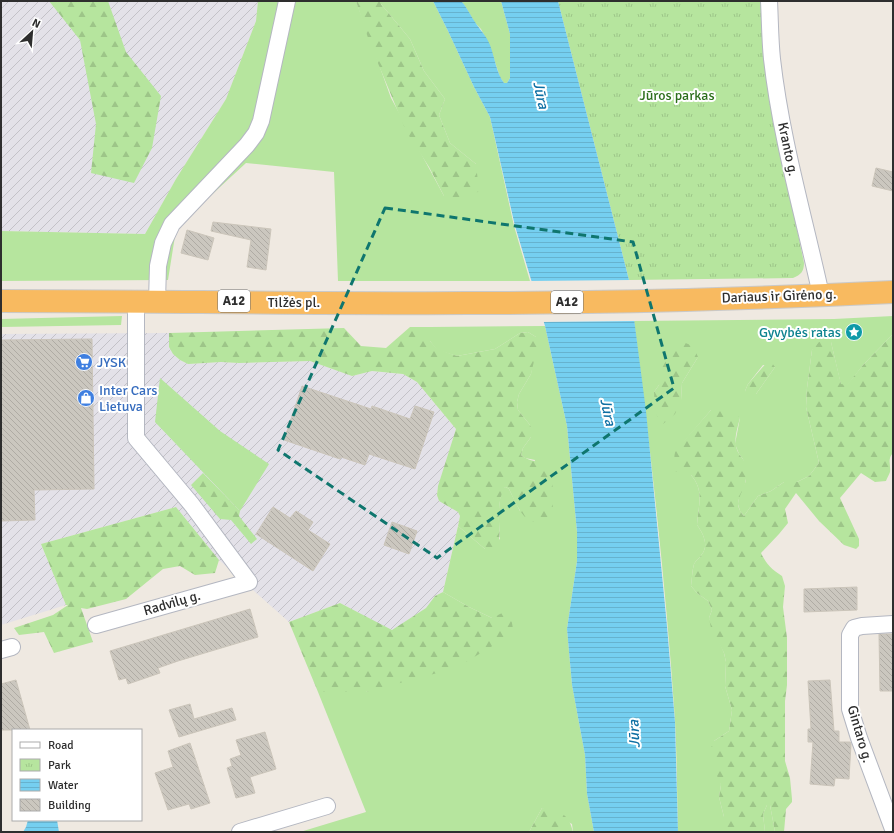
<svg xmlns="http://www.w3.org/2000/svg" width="894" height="833" font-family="Signika,sans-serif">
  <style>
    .industrial { fill: url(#industrial-furrows) }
    .grass { fill: #b6e59e; fill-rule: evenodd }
    .forest { fill: url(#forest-firs) }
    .park { fill: url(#park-tufts) }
    .water { fill: url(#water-rules) }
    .pier { fill: #efe9e1 }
    .building { fill: url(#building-back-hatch); stroke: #cbc5ba }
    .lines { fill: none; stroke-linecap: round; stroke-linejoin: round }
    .minor-casing { stroke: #b4b7c1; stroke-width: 18 }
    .trunk-casing { stroke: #c9c9c9; stroke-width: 24 }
    .minor { stroke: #fff; stroke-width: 16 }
    .trunk { stroke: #f8ba60; stroke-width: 22 }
    .marked { fill: none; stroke: #0f766e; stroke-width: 3; stroke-dasharray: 8 5; stroke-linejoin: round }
    .labels { text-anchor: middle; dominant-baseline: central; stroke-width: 4; stroke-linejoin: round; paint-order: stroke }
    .shield { fill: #fff; stroke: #6d6d6d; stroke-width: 1 }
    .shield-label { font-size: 13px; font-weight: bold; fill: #2e2e2e }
    .park-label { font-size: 14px; fill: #2c6e1b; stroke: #fff }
    .street-label { font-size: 14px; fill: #2e2e2e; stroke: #fff }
    .culture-label { font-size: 14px; fill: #0d838f; stroke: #fff; text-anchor: end }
    .shop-label { font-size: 14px; fill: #366cbe; stroke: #fff; text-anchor: start }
    .water-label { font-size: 15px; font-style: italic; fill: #0d6fa3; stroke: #fff }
  </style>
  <defs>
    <pattern id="industrial-furrows" width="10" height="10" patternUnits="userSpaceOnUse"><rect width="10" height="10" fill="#e3e1e8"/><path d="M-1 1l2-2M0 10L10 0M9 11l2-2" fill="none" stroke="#c3c1c7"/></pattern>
    <pattern id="forest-firs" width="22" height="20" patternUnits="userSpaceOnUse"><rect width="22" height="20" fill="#b6e59e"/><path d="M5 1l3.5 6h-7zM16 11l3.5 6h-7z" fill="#9dc588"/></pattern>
    <pattern id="park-tufts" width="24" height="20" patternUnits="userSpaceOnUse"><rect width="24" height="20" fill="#b6e59e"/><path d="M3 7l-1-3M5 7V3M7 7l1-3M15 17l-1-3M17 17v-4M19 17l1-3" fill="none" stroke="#9dc588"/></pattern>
    <pattern id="water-rules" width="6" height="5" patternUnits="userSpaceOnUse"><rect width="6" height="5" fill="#75cff0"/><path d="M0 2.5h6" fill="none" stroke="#66b2ce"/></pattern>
    <pattern id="building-back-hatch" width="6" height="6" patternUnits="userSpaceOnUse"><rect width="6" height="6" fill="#cbc7bf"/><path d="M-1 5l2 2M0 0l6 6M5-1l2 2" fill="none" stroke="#afaba4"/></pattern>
  </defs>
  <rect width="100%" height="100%" fill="#efe9e1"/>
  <path class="industrial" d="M1,1H258L256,21L226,99L176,179L145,234L1,231Z
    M169,333V347L173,354L180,360L188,364L221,362L239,363L310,361L352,376L372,371L403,374L417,382L456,429L438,486L437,495L439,501L458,512L460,516L443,592L435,596L426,608L392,631L340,603L289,622L219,560L176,507L41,544L66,605L1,625V334Z"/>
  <path class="grass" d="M258,1H356L391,98L444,196L476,164L450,143L439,115L445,99L424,71L410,39L381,4V1H433L448,31L474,87L490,117L514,226L530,281H338L334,172L246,163L181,223L175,236L168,280L1,281V231L145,234L176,179L226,99L256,21Z
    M461,1H501L510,34V78L507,83H504L500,77L490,47L481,29L475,23L465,6Z
    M122,316L121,325L1,327V319Z
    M893,316V334L863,365L847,386L841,385L831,342L812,350L807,388L806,407L819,463L809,476L797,482H784L771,491L758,496L744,516L740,511L738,504L739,496L746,481L743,459L739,454L735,444L740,418L711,410L682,444V475H691C705,491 698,506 697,525C703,533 709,545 702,554C700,558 696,560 694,564C692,571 692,579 691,586L697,593L708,601L712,610L709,618L724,653L726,662L725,686L732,710L729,731L714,741L721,785L719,797L724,817V832H678C677,795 677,757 675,720C666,587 651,453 634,321L834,319ZM698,357L682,383L681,400L654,392L659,385ZM763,365L775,367L756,394L745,391L748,384Z
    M545,326L567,426L577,532V561L567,629L572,685L585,755L587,794L594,832H573L572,824L542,808L529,832H300L366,812L318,692H366L492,618L469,607L443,592L458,526L485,549L500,539C499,522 497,504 503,488L506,487L509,489L520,511L535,460L525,458L521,455L523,448L531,437L530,425L518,410L517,402L519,394L531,374L536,337L528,332L520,333L495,349L457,356L437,350L430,341V327Z
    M160,378L220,431L269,464L240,511L155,422Z
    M767,805H770L775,832H765L763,814Z"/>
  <path class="forest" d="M49,1H108L126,52L161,96L152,148L134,183L91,173L96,124L80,40Z
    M356,1H381V4L410,39L424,71L445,99L439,115L450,143L476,164L479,191L462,203L444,196L429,167L406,131L370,44Z
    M410,327H430V341L437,349L457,356L495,349L520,333L528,332L536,337L538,344L531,374L519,394L517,402L518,410L530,425L532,431L531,437L523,448L521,455C530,463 546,460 552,474C553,478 552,487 553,492C553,503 555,520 540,522C535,523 530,521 526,518C518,510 514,499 509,489L506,487L504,488C500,496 499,505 499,513C498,521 502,539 497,545C494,549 490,549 485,549L458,526L460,516L458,512L439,501L437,495L438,486L456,429L417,382L403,374L372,371L352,376L310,361L239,363L221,362L188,364L180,360L173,354L169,347V333L344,328L361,346L386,348Z
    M893,334V453C887,459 891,465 890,472C889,475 887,478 886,481L875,482L861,473L840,498L859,539V546L856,549L844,545L819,521L796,493L785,509L788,523L779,534L761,553C766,564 771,569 782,576L785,586L783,607L787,638V685L785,701V761L790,778L792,799V802L786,809L784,832H775L770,805H767L763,814L765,832H724V817L719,797L721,785L708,755L714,741L729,731L732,710L725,686L726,662L724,653L711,628L709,618L712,610L708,601L697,593L691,586C692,579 692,571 694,564C696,560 700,558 702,554C709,545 703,533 697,525C698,506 705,491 691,475H682L675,471L674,460L675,451L711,410L717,407L735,412L740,418C738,426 734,438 736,446C737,452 740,455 743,459C746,465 747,472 746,478C746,492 730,501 744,516L758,496L771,491L784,482H797L809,476L819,463L806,407L807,388L812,350L819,342H831L841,384L847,385L863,365Z
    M678,340L693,346L698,357L682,383L681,400L675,414L663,424L658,419L655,409L654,392L659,385L662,368Z
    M768,361L772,363L775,367L756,394L749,397L745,391L748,384Z
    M203,473L240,511L239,516L257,539L251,544L231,520L220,519L191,485Z
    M176,507L219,560L215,573L195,575L180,566L163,569L126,599L87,609L81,608L93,642L54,653L44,632L19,635L14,628L53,615L68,605H66L41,544Z
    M443,592L469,607L492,618L504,612L511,617L513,629L499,642L456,668L366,692H318L289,622L340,603L392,630L426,608L435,596Z
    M542,808C559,811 569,813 573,832H529Z"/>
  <path class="park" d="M558,1H761L766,77L804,263C804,271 801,275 793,278L629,280Z"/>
  <path class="water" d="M433,1H461C467,7 470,15 475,22C480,30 486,35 490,45C495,58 496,72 504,83H507L510,78V34L501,1H558L629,280L646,411L667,626L675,722L678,832H594L587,794L585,755L572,685L567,629L577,561V532L567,426L545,326L515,226L490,117L474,87L448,31Z
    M28,820H57L59,832H23L26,827Z"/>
  <path class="pier" d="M631,280L636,321L541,322L528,281Z"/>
  <path class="building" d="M876,168L893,172V191L872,186Z
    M213,222L271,229L266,270L247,267L251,240L211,231Z
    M187,230L214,238L208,260L181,253Z
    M92,339L94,489L34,490L35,520L1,521V340Z
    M302,386L371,409L372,406L410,419L415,406L434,412L415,469L369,454L365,465L341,457L340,459L284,440Z
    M273,507L290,518L296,511L313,522L308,530L330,544L313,571L256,534Z
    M392,522L417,531L409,554L384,545Z
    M857,587V610L804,612V589Z
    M250,609L258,637L178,661L158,668L160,673L128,684L126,678L119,680L110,651Z
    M879,634H893V691H880Z
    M16,680L30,730H1V684Z
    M830,680L834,731H839V742H850L851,744L849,779L835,778L834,786L810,784L813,742H808V729H811L808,681Z
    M190,704L194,719L232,708L236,720L179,737L169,710Z
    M265,732L276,769L250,777L255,793L236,798L227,768L232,766L230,759L241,755L236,740Z
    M190,743L210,803L191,809L189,804L168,810L155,773L173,767L168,751Z"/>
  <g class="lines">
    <g class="minor-casing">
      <path id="minor" d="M769,1C770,20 770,40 772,59C781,139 804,217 821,295
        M157,301L158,266L163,243L172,224L247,145L256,133L261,121L287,1
        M893,624L862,626L854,628L850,635V709L859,738L893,829
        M96,625L249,582L192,505L136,438V301
        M1,650L12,647
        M240,832L327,806"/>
    </g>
    <g class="trunk-casing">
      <path id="trunk" d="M1,301C156,301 312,304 467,303C609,303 751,299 893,292"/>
    </g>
    <use href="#minor" class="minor"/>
    <use href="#trunk" class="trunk"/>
  </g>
  <path class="marked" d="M385,208L633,242L674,388L437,558L278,450Z"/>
  <defs>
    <g id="sight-disc" transform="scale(0.9)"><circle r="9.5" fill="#0f9aa8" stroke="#fff"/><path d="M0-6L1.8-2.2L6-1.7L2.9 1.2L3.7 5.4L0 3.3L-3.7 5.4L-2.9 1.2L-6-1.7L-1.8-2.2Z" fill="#fff"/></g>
    <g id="supermarket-disc" transform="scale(0.9)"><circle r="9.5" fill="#3f7fe0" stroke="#fff"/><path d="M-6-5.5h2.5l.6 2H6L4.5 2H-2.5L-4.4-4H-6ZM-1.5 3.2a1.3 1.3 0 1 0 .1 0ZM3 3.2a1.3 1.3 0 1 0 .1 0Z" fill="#fff"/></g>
    <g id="shop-disc" transform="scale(0.9)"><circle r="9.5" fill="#3f7fe0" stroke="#fff"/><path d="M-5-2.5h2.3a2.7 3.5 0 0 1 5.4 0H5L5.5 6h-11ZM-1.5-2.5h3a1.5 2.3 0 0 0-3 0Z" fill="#fff"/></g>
  </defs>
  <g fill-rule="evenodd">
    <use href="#sight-disc" x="854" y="332"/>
    <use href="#supermarket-disc" x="84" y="362"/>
    <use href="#shop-disc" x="86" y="398"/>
  </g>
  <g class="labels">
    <g class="shield">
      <rect x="218" y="290" width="32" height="22" rx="3"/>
      <rect x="551" y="291" width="32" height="22" rx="3"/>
    </g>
    <g class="shield-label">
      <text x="234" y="301">A12</text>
      <text x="567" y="302">A12</text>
    </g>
    <g class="park-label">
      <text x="677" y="95">Jūros parkas</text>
    </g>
    <g class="street-label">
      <text transform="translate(788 149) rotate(78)">Kranto g.</text>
      <text transform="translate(779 296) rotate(-2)">Dariaus ir Girėno g.</text>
      <text x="294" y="302">Tilžės pl.</text>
      <text transform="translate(172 603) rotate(-16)">Radvilų g.</text>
      <text transform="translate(860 734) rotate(74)">Gintaro g.</text>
    </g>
    <g class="culture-label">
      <text x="841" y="332">Gyvybės ratas</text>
    </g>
    <g class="shop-label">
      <text x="97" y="362">JYSK</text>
      <text x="99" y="390">Inter Cars<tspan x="99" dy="16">Lietuva</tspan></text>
    </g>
    <g class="water-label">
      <text transform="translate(541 95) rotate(78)">Jūra</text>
      <text transform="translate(608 412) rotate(78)">Jūra</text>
      <text transform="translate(634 734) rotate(-93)">Jūra</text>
    </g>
  </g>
  <rect width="894" height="833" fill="none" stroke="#2e2e2e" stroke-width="4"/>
  <rect x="12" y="729" width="130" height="92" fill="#ffffff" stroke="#ababab"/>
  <rect x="20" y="742" width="20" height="6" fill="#ffffff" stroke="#ababab"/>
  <text x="48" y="749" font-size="12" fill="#2e2e2e">Road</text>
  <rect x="20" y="759" width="20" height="12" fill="url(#park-tufts)" stroke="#ababab"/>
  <text x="48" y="769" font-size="12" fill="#2e2e2e">Park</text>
  <rect x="20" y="779" width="20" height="12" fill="url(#water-rules)" stroke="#ababab"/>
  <text x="48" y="789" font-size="12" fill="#2e2e2e">Water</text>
  <rect x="20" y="799" width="20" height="12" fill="url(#building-back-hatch)" stroke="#ababab"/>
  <text x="48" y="809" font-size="12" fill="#2e2e2e">Building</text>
  <g transform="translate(32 32) rotate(26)" stroke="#ffffff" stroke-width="3" paint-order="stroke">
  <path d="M0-3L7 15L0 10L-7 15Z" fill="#2e2e2e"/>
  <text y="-6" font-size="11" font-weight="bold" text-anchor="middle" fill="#2e2e2e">N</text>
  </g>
</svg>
